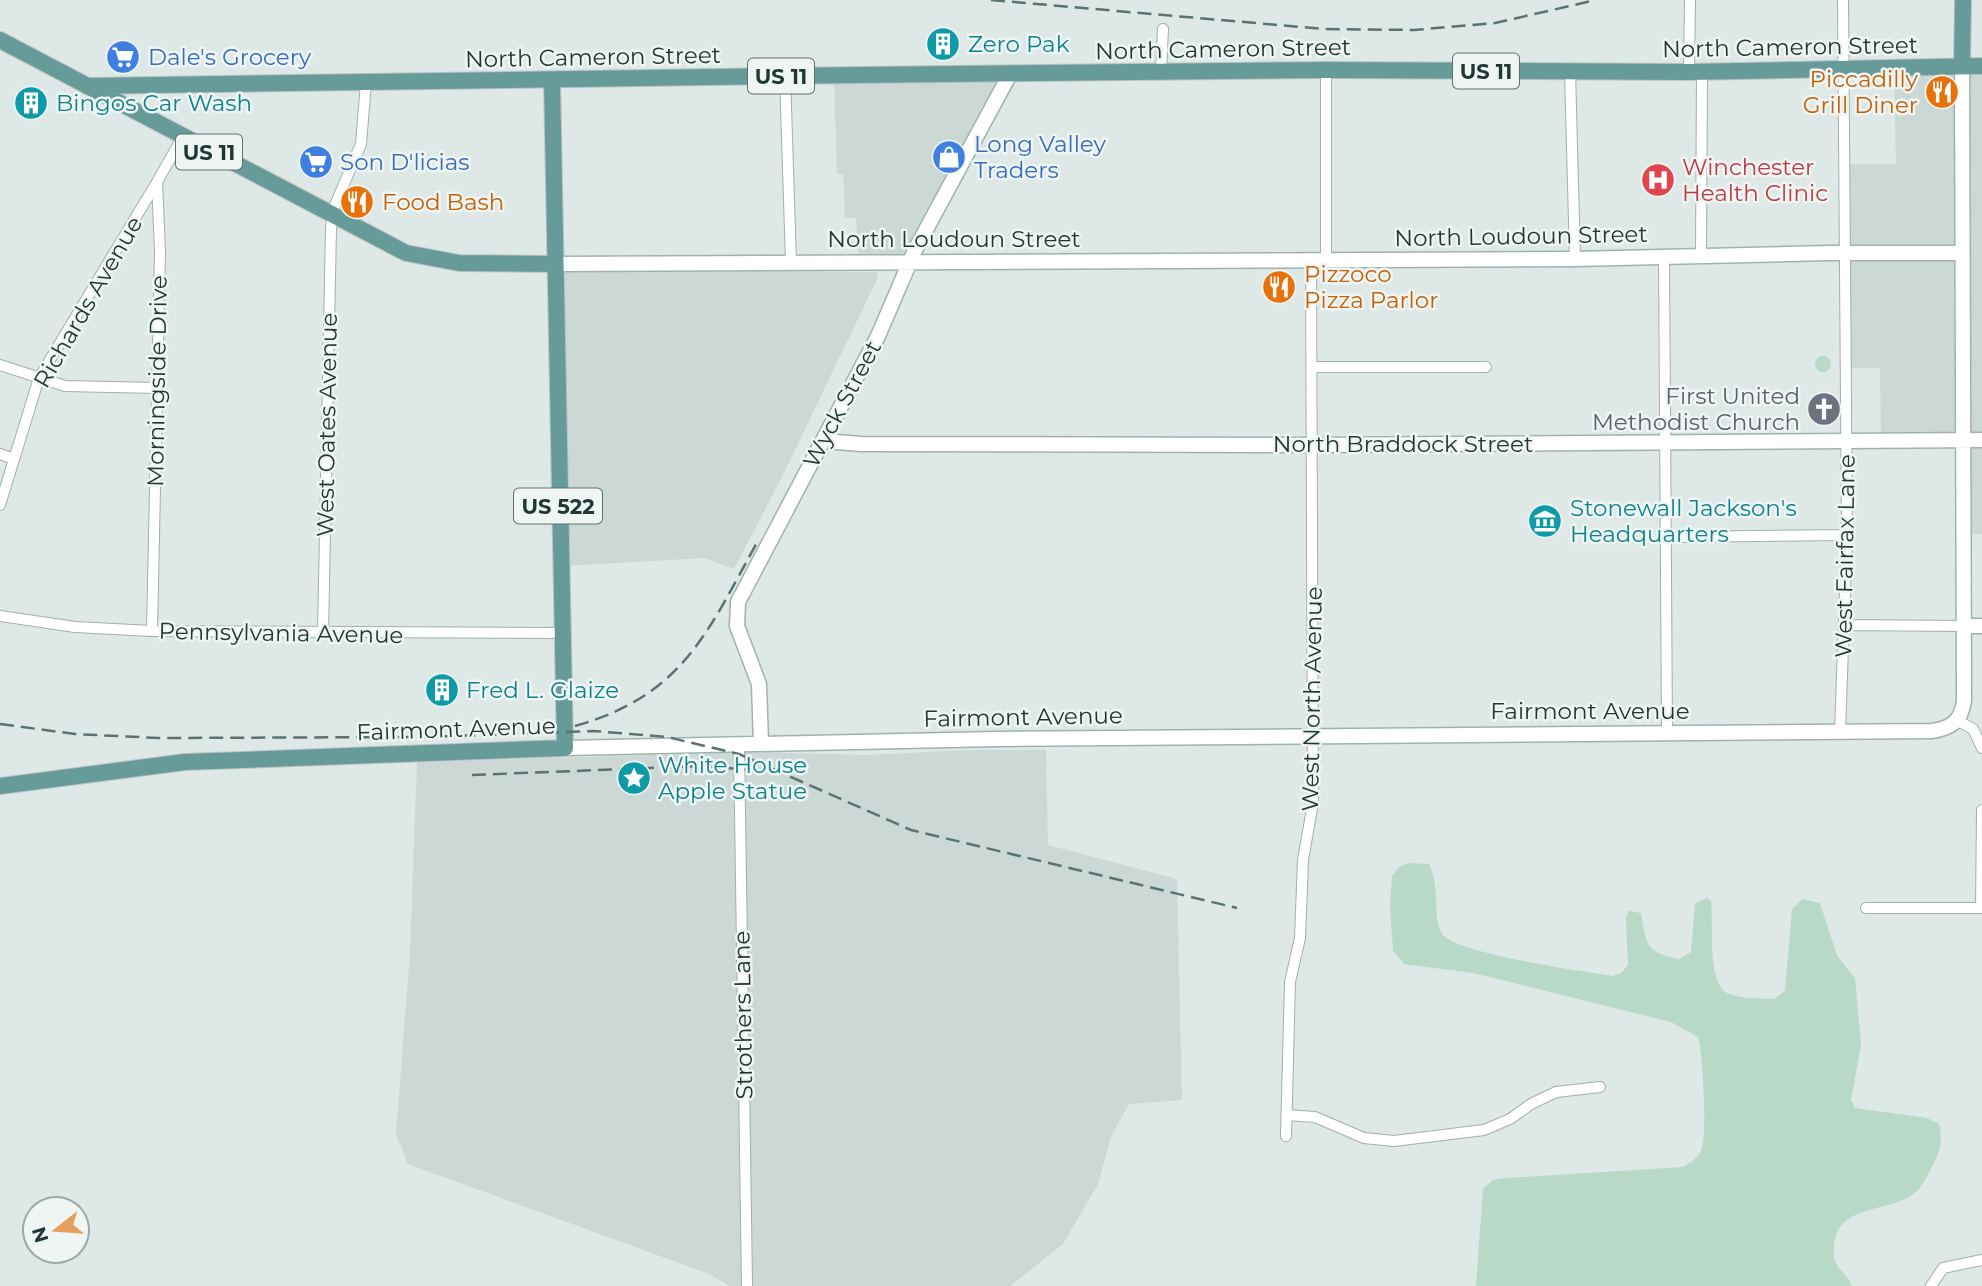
<svg xmlns="http://www.w3.org/2000/svg" width="1982" height="1286" font-family="Montserrat,sans-serif">
  <style>
    .built { fill: #ccd8d5 }
    .green { fill: #b8d8c8 }
    .lines { fill: none; stroke-linecap: round; stroke-linejoin: round }
    .street-casing { stroke: #a2afae; stroke-width: 12 }
    .secondary-casing { stroke: #9eb3b0; stroke-width: 17 }
    .primary-casing { stroke: #bcc3c3; stroke-width: 18 }
    .street { stroke: #fff; stroke-width: 10 }
    .secondary { stroke: #fff; stroke-width: 14 }
    .primary { stroke: #669b99; stroke-width: 16 }
    .rail { stroke: #5b7272; stroke-width: 2.5; stroke-dasharray: 14 7; stroke-linecap: butt }
    .labels { text-anchor: middle; dominant-baseline: central; stroke-width: 5; stroke-linejoin: round; paint-order: stroke }
    .shield { fill: #eef5f3; stroke: #5e706f; stroke-width: 2 }
    .shield-label { font-size: 21px; font-weight: bold; fill: #213736 }
    .culture-label { font-size: 23px; fill: #0d838f; stroke: #eef5f3; text-anchor: start }
    .street-label { font-size: 23px; fill: #213736; stroke: #eef5f3 }
    .shop-label { font-size: 23px; fill: #366cbe; stroke: #eef5f3; text-anchor: start }
    .food-label { font-size: 23px; fill: #c56008; stroke: #eef5f3; text-anchor: start }
    .health-label { font-size: 23px; fill: #be3a42; stroke: #eef5f3; text-anchor: start }
    .worship-label { font-size: 23px; fill: #5b616d; stroke: #eef5f3; text-anchor: end }
  </style>
  <rect width="100%" height="100%" fill="#dee8e6"/>
  <path class="built" d="M1982,69V534H1968V437H1881L1880,368H1850L1848,164H1896L1894,70Z
    M993,80L996,89L906,255L859,259L856,218H845L843,174H837L834,81Z
    M619,271L876,272L878,277L784,473L734,569L704,558L564,566L560,272Z
    M966,750H1046L1048,845L1177,879L1182,1100L1129,1104L1111,1136L1098,1184L1063,1244L1010,1286H729L709,1274L408,1164L396,1134L410,952L417,762L748,752L870,755Z"/>
  <path class="green" d="M1815 364a8 8 0 1 1 16 0a8 8 0 1 1-16 0Z
    M1409,863L1429,864C1441,889 1432,912 1441,932C1451,954 1584,971 1612,976L1621,973L1628,965L1626,917L1629,911L1641,913C1647,945 1644,952 1679,959L1691,952L1695,903L1707,898L1711,901C1714,923 1706,985 1729,994C1742,999 1760,998 1774,999L1785,991L1792,909L1802,899L1820,903L1837,956L1855,978L1861,1045L1851,1100L1855,1108L1927,1118L1939,1124C1943,1140 1940,1150 1933,1165C1927,1176 1922,1188 1912,1195C1884,1214 1831,1203 1834,1255C1834,1268 1848,1274 1852,1286H1476L1483,1189L1493,1180L1506,1178L1683,1167C1691,1162 1699,1158 1702,1148C1707,1132 1703,1054 1698,1037L1671,1022L1473,973L1404,964L1393,951L1390,907L1392,876L1399,867Z"/>
  <g class="lines">
    <g class="street-casing">
      <path id="street" d="M1326,70V261
        M1570,71L1575,259
        M1161,72L1163,29
        M1689,72L1690,0
        M785,76L791,261
        M1701,256L1702,71
        M1664,257L1667,733
        M0,365L65,386L157,388
        M1313,367H1486
        M0,454L14,459
        M0,505L39,378L157,182
        M1667,537L1847,535
        M0,616L75,627L152,631L564,633
        M1845,625L1964,626
        M152,631L160,251L157,182L182,138
        M323,634L331,227L335,205L361,144L366,82
        M1958,721L1973,729L1982,748
        M1840,732L1847,535L1843,0
        M739,744L747,1286
        M1866,908H1982
        M1981,908L1982,810
        M1286,1115L1315,1117L1364,1138L1394,1141L1484,1130L1510,1119L1531,1104L1556,1092L1600,1087
        M1286,1136L1290,982L1300,938L1303,860L1313,803L1311,261
        M1931,1286L1943,1268L1982,1260"/>
    </g>
    <g class="secondary-casing">
      <path id="secondary" d="M555,264L1575,259L1830,253H1962
        M825,436L836,442L861,444L1313,445L1982,440
        M1964,626H1982
        M761,744L759,684L737,626L738,602L878,336L915,250L1010,74
        M565,748L996,739L1932,731C1952,728 1961,721 1964,701L1962,66"/>
    </g>
    <g class="primary-casing">
      <path id="primary" d="M0,40L406,253L459,263L555,264
        M1962,66L1963,0
        M87,86L858,75L1326,70L1689,72L1982,66
        M0,786L185,762L565,748L552,81"/>
    </g>
    <use href="#street" class="street"/>
    <use href="#secondary" class="secondary"/>
    <use href="#primary" class="primary"/>
    <path class="rail" d="M991,0L1324,29L1414,30L1495,23L1596,0
      M0,724L75,734L158,738L425,737L594,731L667,737L739,754L911,830L1237,908
      M575,726C685,695 708,630 759,539
      M472,775L701,766L764,771"/>
  </g>
  <defs>
    <g id="building-disc" transform="scale(1.75)"><circle r="9.5" fill="#0f9aa8" stroke="#eef5f3"/><path d="M-4-6H4V6H1V3H-1V6H-4ZM-2.5-4.3h1.7v1.8h-1.7ZM.8-4.3h1.7v1.8H.8ZM-2.5-1h1.7V.8h-1.7ZM.8-1h1.7V.8H.8Z" fill="#fff"/></g>
    <g id="supermarket-disc" transform="scale(1.75)"><circle r="9.5" fill="#3f7fe0" stroke="#eef5f3"/><path d="M-6-5.5h2.5l.6 2H6L4.5 2H-2.5L-4.4-4H-6ZM-1.5 3.2a1.3 1.3 0 1 0 .1 0ZM3 3.2a1.3 1.3 0 1 0 .1 0Z" fill="#fff"/></g>
    <g id="restaurant-disc" transform="scale(1.75)"><circle r="9.5" fill="#e8710a" stroke="#eef5f3"/><path d="M-5-6h1v4h1v-4h1v4h1v-4h1v5L-1.5 .5V6h-2V.5L-5-1ZM5-6V6H3V1.5H1.5Q1.5-4 5-6Z" fill="#fff"/></g>
    <g id="shop-disc" transform="scale(1.75)"><circle r="9.5" fill="#3f7fe0" stroke="#eef5f3"/><path d="M-5-2.5h2.3a2.7 3.5 0 0 1 5.4 0H5L5.5 6h-11ZM-1.5-2.5h3a1.5 2.3 0 0 0-3 0Z" fill="#fff"/></g>
    <g id="hospital-disc" transform="scale(1.75)"><circle r="9.5" fill="#e0444e" stroke="#eef5f3"/><path d="M-5-5h3v3.5h4V-5h3V5h-3V1.5h-4V5h-3Z" fill="#fff"/></g>
    <g id="church-disc" transform="scale(1.75)"><circle r="9.5" fill="#6b7280" stroke="#eef5f3"/><path d="M-1.2-6h2.4v3.5h3.3v2.4h-3.3V6h-2.4V-.1h-3.3v-2.4h3.3Z" fill="#fff"/></g>
    <g id="museum-disc" transform="scale(1.75)"><circle r="9.5" fill="#0f9aa8" stroke="#eef5f3"/><path d="M0-6L6-3V-2H-6V-3ZM-5-1h2V3h-2ZM-1-1h2V3h-2ZM3-1h2V3H3ZM-6 4H6V6H-6Z" fill="#fff"/></g>
    <g id="sight-disc" transform="scale(1.75)"><circle r="9.5" fill="#0f9aa8" stroke="#eef5f3"/><path d="M0-6L1.8-2.2L6-1.7L2.9 1.2L3.7 5.4L0 3.3L-3.7 5.4L-2.9 1.2L-6-1.7L-1.8-2.2Z" fill="#fff"/></g>
  </defs>
  <g fill-rule="evenodd">
    <use href="#building-disc" x="943" y="44"/>
    <use href="#supermarket-disc" x="123" y="57"/>
    <use href="#restaurant-disc" x="1942" y="92"/>
    <use href="#building-disc" x="31" y="103"/>
    <use href="#shop-disc" x="949" y="157"/>
    <use href="#supermarket-disc" x="316" y="162"/>
    <use href="#hospital-disc" x="1658" y="180"/>
    <use href="#restaurant-disc" x="357" y="202"/>
    <use href="#restaurant-disc" x="1279" y="287"/>
    <use href="#church-disc" x="1824" y="409"/>
    <use href="#museum-disc" x="1545" y="521"/>
    <use href="#building-disc" x="442" y="690"/>
    <use href="#sight-disc" x="634" y="778"/>
  </g>
  <g class="labels">
    <g class="shield">
      <rect x="1453" y="53.5" width="66" height="35" rx="5"/>
      <rect x="748" y="58.5" width="66" height="35" rx="5"/>
      <rect x="176" y="134.5" width="66" height="35" rx="5"/>
      <rect x="514" y="488.5" width="88" height="35" rx="5"/>
    </g>
    <g class="shield-label">
      <text x="1486" y="71">US 11</text>
      <text x="781" y="76">US 11</text>
      <text x="209" y="152">US 11</text>
      <text x="558" y="506">US 522</text>
    </g>
    <g class="culture-label">
      <text x="968" y="44">Zero Pak</text>
      <text x="56" y="103">Bingos Car Wash</text>
      <text x="1570" y="508">Stonewall Jackson's<tspan x="1570" dy="26">Headquarters</tspan></text>
      <text x="466" y="690">Fred L. Glaize</text>
      <text x="658" y="765">White House<tspan x="658" dy="26">Apple Statue</tspan></text>
    </g>
    <g class="street-label">
      <text transform="translate(1790 47) rotate(-1)">North Cameron Street</text>
      <text transform="translate(1223 49) rotate(-1)">North Cameron Street</text>
      <text transform="translate(593 57) rotate(-1)">North Cameron Street</text>
      <text transform="translate(1521 236) rotate(-1)">North Loudoun Street</text>
      <text x="954" y="239">North Loudoun Street</text>
      <text transform="translate(88 302) rotate(-60)">Richards Avenue</text>
      <text transform="translate(157 381) rotate(-89)">Morningside Drive</text>
      <text transform="translate(842 404) rotate(-62)">Wyck Street</text>
      <text transform="translate(327 425) rotate(-89)">West Oates Avenue</text>
      <text x="1403" y="444">North Braddock Street</text>
      <text transform="translate(1845 556) rotate(-89)">West Fairfax Lane</text>
      <text transform="translate(281 633) rotate(1)">Pennsylvania Avenue</text>
      <text transform="translate(1312 699) rotate(-89)">West North Avenue</text>
      <text x="1590" y="711">Fairmont Avenue</text>
      <text transform="translate(1023 717) rotate(-1)">Fairmont Avenue</text>
      <text transform="translate(456 729) rotate(-2)">Fairmont Avenue</text>
      <text transform="translate(743 1015) rotate(-91)">Strothers Lane</text>
    </g>
    <g class="shop-label">
      <text x="148" y="57">Dale's Grocery</text>
      <text x="974" y="144">Long Valley<tspan x="974" dy="26">Traders</tspan></text>
      <text x="340" y="162">Son D'licias</text>
    </g>
    <g class="food-label">
      <text x="1918" y="79" text-anchor="end">Piccadilly<tspan x="1918" dy="26">Grill Diner</tspan></text>
      <text x="382" y="202">Food Bash</text>
      <text x="1304" y="274">Pizzoco<tspan x="1304" dy="26">Pizza Parlor</tspan></text>
    </g>
    <g class="health-label">
      <text x="1682" y="167">Winchester<tspan x="1682" dy="26">Health Clinic</tspan></text>
    </g>
    <g class="worship-label">
      <text x="1800" y="396">First United<tspan x="1800" dy="26">Methodist Church</tspan></text>
    </g>
  </g>
  <g transform="translate(56 1230) rotate(253)"><circle r="33" fill="#eef5f3" stroke="#9ca9a7" stroke-width="2"/>
  <path d="M0-5L12 26L0 18L-12 26Z" fill="#e69f5e"/>
  <text y="-10" font-size="19" font-weight="bold" text-anchor="middle" fill="#213736">N</text>
  </g>
</svg>
